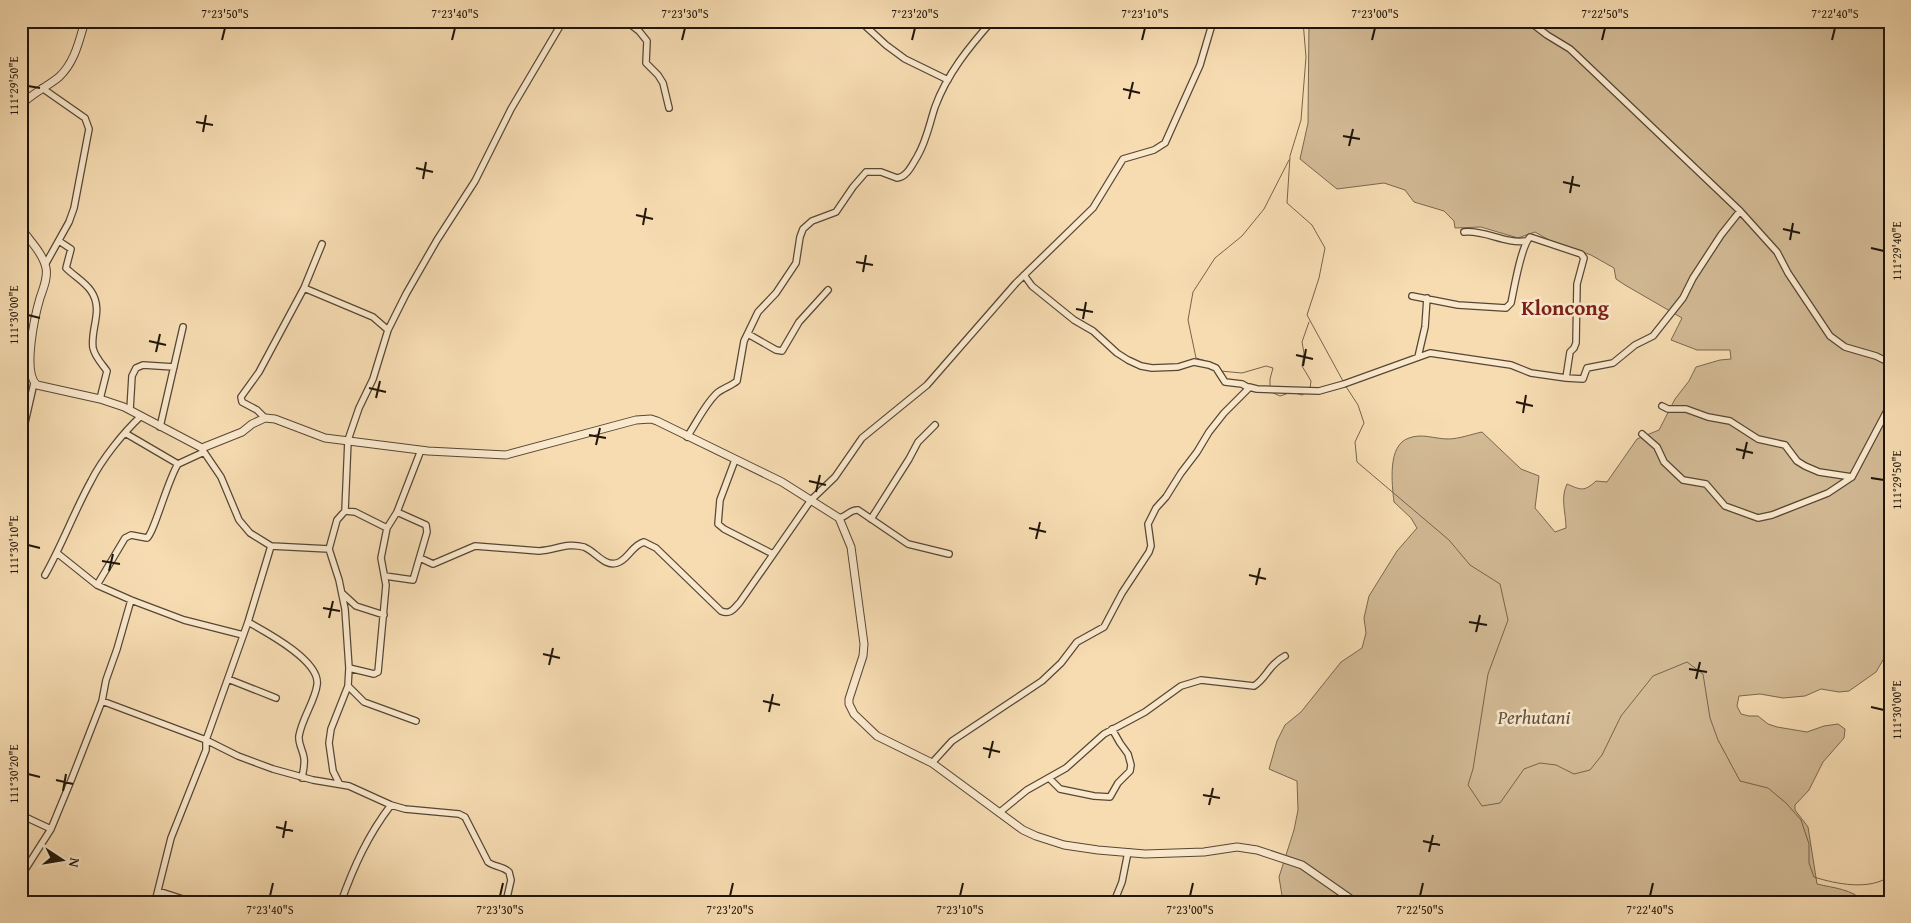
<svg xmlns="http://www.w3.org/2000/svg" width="1911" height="923" font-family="'Gentium Book Plus',serif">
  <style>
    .green { fill: #d2ba95; stroke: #786850 }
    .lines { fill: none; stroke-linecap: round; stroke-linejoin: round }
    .stream { stroke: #75644d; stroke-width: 1 }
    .minor-casing { stroke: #554734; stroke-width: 8 }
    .tertiary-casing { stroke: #554734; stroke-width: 9 }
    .minor { stroke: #fae8cd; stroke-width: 5.5 }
    .tertiary { stroke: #fae8cd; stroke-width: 7 }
    .ticks { fill: none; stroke: #1f150a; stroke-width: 2 }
    .labels { text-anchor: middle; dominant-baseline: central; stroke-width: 5; stroke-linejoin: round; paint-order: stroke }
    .park-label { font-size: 19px; font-style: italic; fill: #5e4f3b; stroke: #fae8cd }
    .quarter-label { font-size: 21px; font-weight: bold; fill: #7a1f14; stroke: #fae8cd }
    .neatline { fill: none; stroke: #1f150a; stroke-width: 2 }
    .ticks-label { font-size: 12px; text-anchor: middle; fill: #1f150a }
  </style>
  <rect width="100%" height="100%" fill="#f7dcb2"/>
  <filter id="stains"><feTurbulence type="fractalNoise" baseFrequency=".004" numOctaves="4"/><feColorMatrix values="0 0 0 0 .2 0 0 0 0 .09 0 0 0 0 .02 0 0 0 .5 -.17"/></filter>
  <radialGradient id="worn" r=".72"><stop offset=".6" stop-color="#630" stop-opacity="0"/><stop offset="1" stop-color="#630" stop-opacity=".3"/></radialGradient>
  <path class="green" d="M1309,21H1890V656L1883,660L1876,672L1849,691L1839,692L1821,689L1805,696L1783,698L1760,694L1739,696L1737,706L1741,714L1749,716H1758L1768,724L1777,727L1807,732L1824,726L1838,724L1845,729L1844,738L1823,762L1809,790L1795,805V810L1808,827L1817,884C1833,888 1853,889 1864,902H1283L1279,877L1294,830L1298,810L1297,781L1269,769L1277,741L1285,725L1301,712L1341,662L1362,648L1366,633L1364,618L1369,596L1397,551L1417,528L1411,518L1394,502C1392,484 1387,445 1409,438C1422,433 1435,439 1448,439C1459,439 1472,434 1482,432L1521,469L1539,476L1535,508L1555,532L1566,528C1566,512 1560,499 1567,484C1581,490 1584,492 1596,481L1607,482L1637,439L1659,430L1675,399L1689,381L1696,367L1720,360L1731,359L1730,350H1697L1671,340L1682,318L1625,285L1616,279L1614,268L1591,255L1549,240L1535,232L1518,238L1481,227L1455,228L1454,221L1444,211L1414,202L1405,190L1384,183L1337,189L1300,159L1308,123Z"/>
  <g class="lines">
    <path class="stream" d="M1290,156L1301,120L1306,57L1303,21
      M1290,157L1287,203L1312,225L1325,248L1319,278L1307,315L1343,381
      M1309,322L1302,342L1304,353L1302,366L1311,381L1310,389
      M1209,362L1196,358L1188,320L1193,292L1215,258L1242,236L1264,209L1289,160
      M1220,371L1242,373L1266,366L1273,368L1270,379V386
      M1345,385L1358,405L1364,423L1355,442L1357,462L1449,540L1470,565L1500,584L1508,620L1488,674L1473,769L1468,785L1482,806L1500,803L1524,769L1540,763L1556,765L1574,774L1590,770L1602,755L1621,716L1653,676L1687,662L1703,674L1710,718L1718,740L1740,781L1768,788L1786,803L1801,820L1809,844V863L1814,877C1836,884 1870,891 1890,876
      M1271,392L1280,396L1289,393
      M1295,393L1302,395L1306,393"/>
    <g class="minor-casing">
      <path id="minor" d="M626,21L639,31L647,41L646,63L658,75L663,83L669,108
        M860,21L886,45L905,59L948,80
        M1529,21L1547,35L1570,49L1740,211L1777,252L1788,273L1830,336L1845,347L1876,356L1890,363
        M42,88L85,118L89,129L74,208L69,222L45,265
        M1464,232C1486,230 1504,244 1526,241
        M59,241L71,249L66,268C74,276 85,282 91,291C104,310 90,329 93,348C95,357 102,364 107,371L100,399
        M304,288L322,244
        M1412,296L1458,305L1506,308L1511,303C1514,289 1521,246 1530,237L1581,254L1584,258L1577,284L1576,343L1574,348L1570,352L1566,378L1583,379L1587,368L1613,363L1635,345L1653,336L1683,298L1693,278L1721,235L1740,211
        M748,334L776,350L782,351L799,322L828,290
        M1418,357L1425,327L1427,298
        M1249,387L1257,389L1319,391L1344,384L1430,353L1511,365L1531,373L1566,378
        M1662,406L1668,409H1686L1708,417L1730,421L1758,439L1785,445L1797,461L1805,466L1819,472L1852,477
        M130,410L132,376L136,368L143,365L174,367
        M265,418L257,410L242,402L241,397L259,372L304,288L373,317L388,330
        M160,427L183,327
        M125,433L178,464
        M1642,434L1657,447L1664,462L1683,480L1706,484L1725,506L1758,518L1772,515L1828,493L1852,477L1890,405
        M687,437C697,422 704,406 716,394C722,388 730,387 737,381L744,341L758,312L776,293L796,263L800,237L803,229L812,221L836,212L853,187L866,172H881L897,178C907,177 912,165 917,157C927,140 929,125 935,107C947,74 969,47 992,21
        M21,440L34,383
        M202,449L221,477L239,520L250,533L271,546L329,549
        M735,460L720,500L718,524L724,529L773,554
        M345,511L348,440L359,408L373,379L388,330L406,294L437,240L475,181L511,109L563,21
        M839,518C847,517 850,509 858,510L908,544L949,554
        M871,519L909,459L918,442L935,425
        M57,553L97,585L131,600L184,620L243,635
        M420,558L433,564L475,546L539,551C557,550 566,542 584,547C595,551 604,567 617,563C628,560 632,545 644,542L656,548L721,611C730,615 734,609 740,602L811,500L835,477L862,438L927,385L1016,283L1093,208L1123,159L1154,150L1165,143L1200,65L1213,21
        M45,575C62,545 74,512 91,481C102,459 123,433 141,416
        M385,576L413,580L427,532L426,525L397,512
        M97,585L125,538L131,535L147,538C154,533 168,479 178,464L204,452
        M343,594L356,606L384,615
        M248,622C266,632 321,661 317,685C315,701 302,718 299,736C298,744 303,750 304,758C305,765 303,772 302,778
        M349,668L374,674L378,672L386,585L381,558L387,528
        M228,679L276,698
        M348,686L364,702L416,721
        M102,701L206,740L238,756L273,769L313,780L349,786L391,805L405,809L459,814L465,817L488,862C494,867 503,866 509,872L511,880L506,902
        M1887,738L1890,739
        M932,763L952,741L1042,681L1061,663L1077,642L1104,627L1122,593L1149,552L1151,546L1148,524L1156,508L1166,497L1181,473L1197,452L1209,432L1224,413L1249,388L1242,384L1225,382L1216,368L1209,365L1194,362L1178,367L1152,368L1141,366L1128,360L1117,353L1093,331L1074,320L1032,286L1024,275
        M1049,778L1060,789L1094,796L1110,797L1118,783L1130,771L1131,765L1128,754L1120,743L1112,729
        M339,783L333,771L329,743L331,729L348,686L349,668L345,609L339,580L329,549L337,520L345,511L355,512L387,528L397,512L421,450
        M1000,812L1027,790L1066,768L1104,734L1145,712L1181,686L1201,680L1254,686C1267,678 1268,665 1285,656
        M21,815L51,829
        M21,876L51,829L72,778L102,701L106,680L117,649L131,600
        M158,891L192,902
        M155,902L171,838L206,750V740L248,622L271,546
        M341,902C354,866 368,835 391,805
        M1114,902L1122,882L1128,852"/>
    </g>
    <g class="tertiary-casing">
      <path id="tertiary" d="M21,105C32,93 47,87 59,77C75,62 79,41 85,21
        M21,228C29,240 43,253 46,268C48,278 43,289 40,298C35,315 22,373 37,385L100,399L124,407L202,448L242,432L252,424L265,418L275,419L325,438L428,451L506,455L636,420L651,419L657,421L782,482L839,518L851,547L864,644L863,656L849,699V704L854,714L877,736L932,763L1023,830L1036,836L1064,845L1098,850L1145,854L1204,852L1237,847L1257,850L1302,865L1355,902"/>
    </g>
    <use href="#minor" class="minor"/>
    <use href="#tertiary" class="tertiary"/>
  </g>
  <path class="ticks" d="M222,40L225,28M452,40L455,28M682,40L685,28M912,40L915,28M1142,40L1145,28M1372,40L1375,28M1602,40L1605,28M1832,40L1835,28M28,86L40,88M1123,89L1140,93M1129,99L1133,82M196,122L213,125M203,132L206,115M1343,136L1360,139M1349,146L1353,129M416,168L433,172M423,179L426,162M1563,182L1580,186M1570,193L1573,176M636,215L653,219M643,225L646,208M1783,229L1800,233M1790,240L1793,223M1871,248L1884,251M856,262L873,265M863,272L866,255M1076,309L1093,312M28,315L40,318M1083,319L1086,302M149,341L166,345M156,352L160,334M1296,355L1313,359M1303,366L1306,349M369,388L386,392M376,398L380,381M1516,402L1533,406M1523,413L1526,395M589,435L606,438M596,445L600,428M1736,449L1753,453M1743,459L1747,442M1871,478L1884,480M809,481L826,485M816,492L820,475M1029,528L1046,532M1036,539L1040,522M28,545L40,548M102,561L120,564M109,571L113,554M1249,575L1266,579M1256,585L1260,568M323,608L340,611M329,618L333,601M1469,622L1487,625M1476,632L1480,615M543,654L560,658M549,665L553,648M1689,669L1707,672M1696,679L1700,662M763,701L780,705M1871,707L1884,710M769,712L773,694M983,748L1000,752M989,758L993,741M28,774L40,777M56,780L73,784M63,791L66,774M1203,795L1220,798M1209,805L1213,788M276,827L293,831M283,838L286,821M1423,841L1440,845M1429,852L1433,835M270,896L273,883M500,896L503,883M730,896L733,883M960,896L963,883M1190,896L1193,883M1420,896L1423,883M1650,896L1653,883"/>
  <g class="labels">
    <g class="park-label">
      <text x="1534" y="717">Perhutani</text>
    </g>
    <g class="quarter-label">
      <text x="1565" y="307">Kloncong</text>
    </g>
  </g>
  <rect width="1911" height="923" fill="none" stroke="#f7dcb2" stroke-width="55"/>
  <g transform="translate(62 860) rotate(102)" stroke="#fae8cd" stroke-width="4" paint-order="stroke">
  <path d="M0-4L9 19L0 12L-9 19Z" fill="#1f150a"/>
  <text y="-8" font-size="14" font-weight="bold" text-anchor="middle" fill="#1f150a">N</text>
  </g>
  <rect x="28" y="28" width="1856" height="868" class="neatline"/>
  <g class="ticks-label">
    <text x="225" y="18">7°23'50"S</text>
    <text x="455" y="18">7°23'40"S</text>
    <text x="685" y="18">7°23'30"S</text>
    <text x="915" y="18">7°23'20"S</text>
    <text x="1145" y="18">7°23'10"S</text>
    <text x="1375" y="18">7°23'00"S</text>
    <text x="1605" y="18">7°22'50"S</text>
    <text x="1835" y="18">7°22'40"S</text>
    <text transform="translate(14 86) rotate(-90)" y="4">111°29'50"E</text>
    <text transform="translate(1897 251) rotate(-90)" y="4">111°29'40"E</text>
    <text transform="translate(14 315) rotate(-90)" y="4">111°30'00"E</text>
    <text transform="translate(1897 480) rotate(-90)" y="4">111°29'50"E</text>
    <text transform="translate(14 545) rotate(-90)" y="4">111°30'10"E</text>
    <text transform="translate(1897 710) rotate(-90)" y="4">111°30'00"E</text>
    <text transform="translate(14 774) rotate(-90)" y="4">111°30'20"E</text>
    <text x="270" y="914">7°23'40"S</text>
    <text x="500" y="914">7°23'30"S</text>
    <text x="730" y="914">7°23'20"S</text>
    <text x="960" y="914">7°23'10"S</text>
    <text x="1190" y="914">7°23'00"S</text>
    <text x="1420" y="914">7°22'50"S</text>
    <text x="1650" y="914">7°22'40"S</text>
  </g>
  <rect width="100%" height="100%" filter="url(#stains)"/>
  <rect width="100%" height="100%" fill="url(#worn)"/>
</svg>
